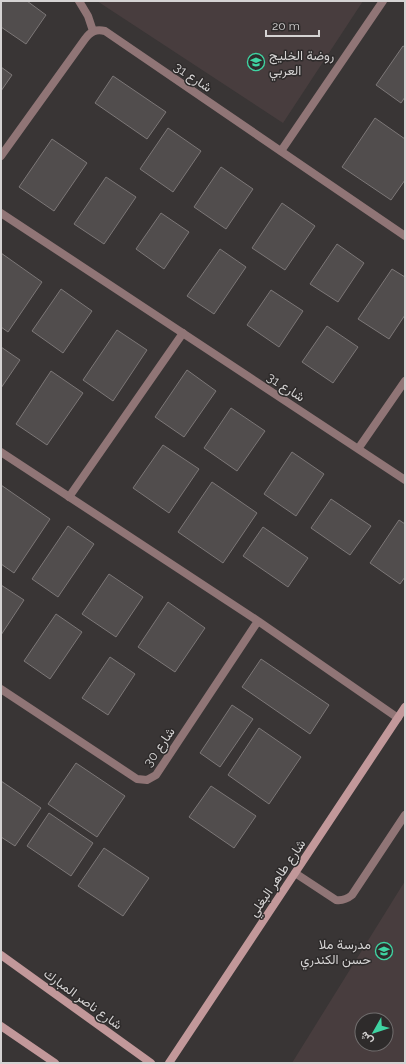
<svg xmlns="http://www.w3.org/2000/svg" width="406" height="1064" font-family="Raleway,Vazirmatn,sans-serif">
  <style>
    .built { fill: #483d3e; fill-rule: evenodd }
    .building { fill: #514d4d; stroke: #7c7777 }
    .lines { fill: none; stroke-linecap: round; stroke-linejoin: round }
    .lane { stroke: #907576; stroke-width: 8 }
    .street { stroke: #907576; stroke-width: 8 }
    .secondary { stroke: #c2989a; stroke-width: 8 }
    .labels { text-anchor: middle; dominant-baseline: central; stroke-width: 3; stroke-linejoin: round; paint-order: stroke }
    .poi-label { font-size: 13px; fill: #d5d3d3; stroke: #2e2b2b; text-anchor: start }
    .street-label { font-size: 13px; fill: #d5d3d3; stroke: #2e2b2b }
  </style>
  <rect width="100%" height="100%" fill="#393535"/>
  <path class="built" d="M97,1H363L283,123Z
    M405,881V1063H292ZM362,1020H386V1044H362Z"/>
  <path class="building" d="M1,1H27L46,15L26,44L1,27Z
    M403,46L405,47V97L401,103L376,85Z
    M1,67L12,75L1,91Z
    M113,76L166,112L147,139L95,103Z
    M375,118L405,139V180L391,200L342,167Z
    M168,128L201,151L173,192L140,169Z
    M52,139L87,163L54,211L19,187Z
    M221,167L253,189L226,229L194,207Z
    M106,177L136,197L104,244L74,224Z
    M282,203L315,226L285,270L252,248Z
    M161,213L189,232L164,269L136,249Z
    M337,244L364,263L338,302L310,284Z
    M220,249L246,267L214,314L187,296Z
    M1,253L42,282L8,332L1,327Z
    M392,269L405,277V315L389,339L358,319Z
    M61,289L92,311L63,353L32,331Z
    M271,290L303,311L279,347L247,325Z
    M327,326L358,347L333,383L302,362Z
    M117,330L147,350L113,401L83,380Z
    M1,347L20,360L1,388Z
    M187,370L216,391L184,437L155,417Z
    M51,371L83,393L47,445L16,424Z
    M231,408L265,431L237,471L204,448Z
    M163,445L199,469L169,513L133,488Z
    M292,452L324,474L296,516L264,494Z
    M212,482L257,513L223,563L178,532Z
    M1,485L50,519L14,573L1,564Z
    M331,499L371,526L350,555L311,528Z
    M399,520L405,524V577L400,584L370,563Z
    M68,526L94,544L58,597L32,579Z
    M263,527L308,558L288,587L243,556Z
    M109,574L143,597L116,637L82,614Z
    M1,585L24,600L1,635Z
    M168,602L205,628L175,672L138,647Z
    M56,614L82,632L50,679L24,661Z
    M110,657L135,674L108,715L82,698Z
    M261,659L329,705L310,734L242,687Z
    M232,705L253,719L220,767L200,753Z
    M259,728L301,757L269,804L228,775Z
    M76,763L125,796L97,837L48,804Z
    M1,781L41,808L15,846L1,837Z
    M211,786L256,816L234,848L189,817Z
    M49,813L93,843L71,876L27,846Z
    M104,848L149,878L123,916L78,886Z"/>
  <g class="lines">
    <path class="lane" d="M79,1L88,16L93,31
      M281,151L383,1
      M69,497L183,333
      M295,873L336,900C343,901 347,899 352,895L405,815"/>
    <path class="street" d="M1,156L85,39C91,31 96,29 105,31L405,236
      M1,213L405,480
      M358,449L405,381
      M1,452L258,621L398,718
      M1,689L137,779L147,780L156,775L258,621"/>
    <path class="secondary" d="M1,955L151,1063
      M1,1026L55,1063
      M169,1063L405,707"/>
  </g>
  <defs>
    <g id="school-ring" transform="scale(0.9)"><circle r="9.5" fill="#2e2b2b" stroke="#3fd4a2" stroke-width="1.5"/><path d="M0-5L7-2L0 1L-7-2ZM-4 1L0 2.5L4 1V4Q0 6-4 4Z" fill="#3fd4a2"/></g>
  </defs>
  <g fill-rule="evenodd">
    <use href="#school-ring" x="256" y="62"/>
    <use href="#school-ring" x="384" y="951"/>
  </g>
  <g class="labels">
    <g class="poi-label">
      <text x="269" y="55">روضة الخليج<tspan x="269" dy="15">العربي</tspan></text>
      <text x="371" y="944" text-anchor="end">مدرسة ملا<tspan x="371" dy="15">حسن الكندري</tspan></text>
    </g>
    <g class="street-label">
      <text transform="translate(193 77) rotate(34)">شارع 31</text>
      <text transform="translate(286 387) rotate(33)">شارع 31</text>
      <text transform="translate(159 747) rotate(-55)">شارع 30</text>
      <text transform="translate(277 878) rotate(-56)">شارع طاهر البغلي</text>
      <text transform="translate(83 999) rotate(36)">شارع ناصر المبارك</text>
    </g>
  </g>
  <rect width="406" height="1064" fill="none" stroke="#d5d3d3" stroke-width="4"/>
  <g transform="translate(374 1032) rotate(231)"><circle r="19" fill="#2e2b2b" stroke="#716e6e"/>
  <path d="M0-3L7 15L0 10L-7 15Z" fill="#3fd4a2"/>
  <text y="-6" font-size="11" font-weight="bold" text-anchor="middle" fill="#d5d3d3">ش</text>
  </g>
  <path d="M266 30v6h53v-6" fill="none" stroke="#d5d3d3" stroke-width="2"/>
  <text x="272" y="30" font-size="12" fill="#d5d3d3" stroke="#2e2b2b" stroke-width="3" paint-order="stroke">20 m</text>
</svg>
